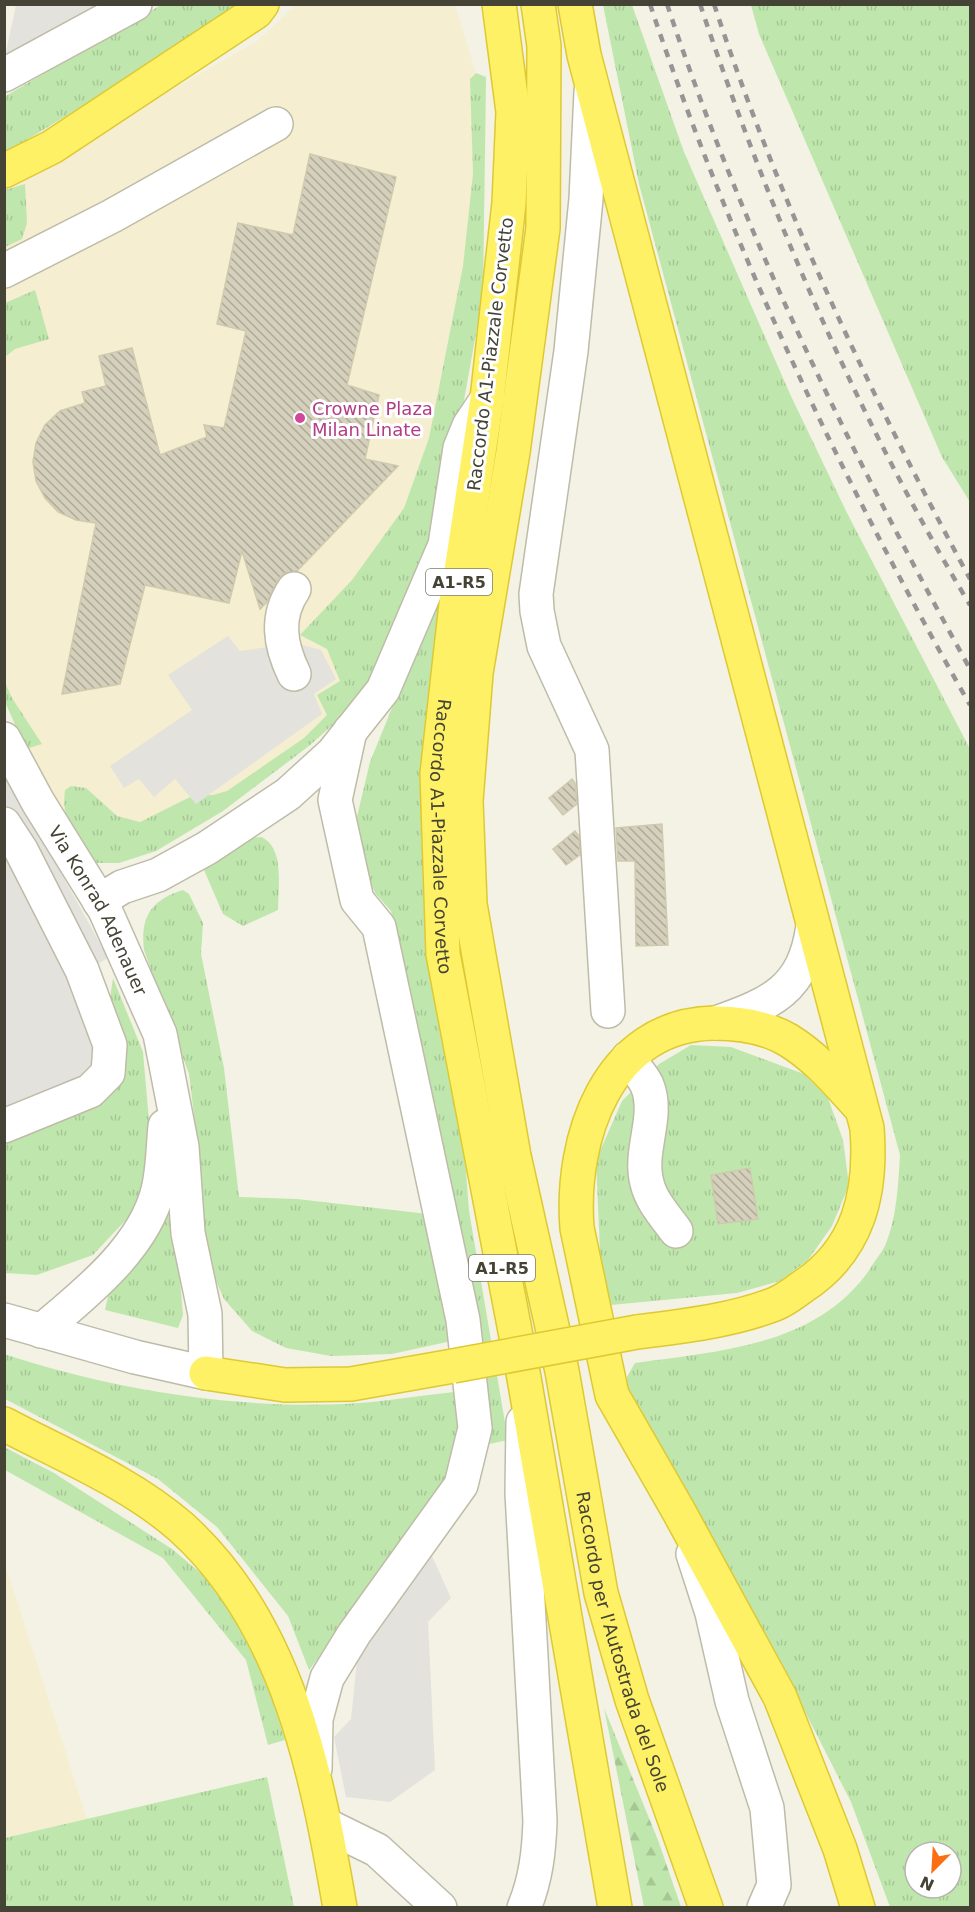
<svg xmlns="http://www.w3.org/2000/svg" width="975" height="1912" font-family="'DejaVu Sans',sans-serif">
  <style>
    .commercial { fill: #f5eed0 }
    .grass { fill: url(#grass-tufts); fill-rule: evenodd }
    .forest { fill: url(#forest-firs) }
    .parking { fill: #e3e2dd }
    .building { fill: url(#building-back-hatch); stroke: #cfcaae; stroke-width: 1.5 }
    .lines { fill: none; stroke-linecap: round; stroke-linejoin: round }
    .minor-casing { stroke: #bebca8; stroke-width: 36 }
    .highway-casing { stroke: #dec934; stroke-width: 36 }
    .minor { stroke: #fff; stroke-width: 33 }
    .highway { stroke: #fef165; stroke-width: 33 }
    .rail { stroke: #959595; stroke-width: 4.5; stroke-dasharray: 8 8; stroke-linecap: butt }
    .highway-bridge-casing { stroke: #dec934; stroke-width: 36; stroke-linecap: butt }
    .highway-bridge { stroke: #fef165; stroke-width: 33 }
    .hotel-dot { fill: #d1479c; stroke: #fff; stroke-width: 2 }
    .labels { text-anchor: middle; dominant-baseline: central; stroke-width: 6; stroke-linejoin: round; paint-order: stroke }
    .shield { fill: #fff; stroke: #7d7b72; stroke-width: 1.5 }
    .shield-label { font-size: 16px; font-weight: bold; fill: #454335 }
    .street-label { font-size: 18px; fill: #454335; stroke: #fff }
    .hotel-label { font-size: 18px; fill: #b23c85; stroke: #fff; text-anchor: start }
  </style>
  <defs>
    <pattern id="grass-tufts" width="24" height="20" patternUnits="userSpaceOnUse" patternTransform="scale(1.5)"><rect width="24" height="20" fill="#bfe7ad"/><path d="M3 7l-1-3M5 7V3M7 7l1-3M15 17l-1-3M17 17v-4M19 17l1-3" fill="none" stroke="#a6c795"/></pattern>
    <pattern id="forest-firs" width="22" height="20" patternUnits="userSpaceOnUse" patternTransform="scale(1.5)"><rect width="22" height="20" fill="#bfe7ad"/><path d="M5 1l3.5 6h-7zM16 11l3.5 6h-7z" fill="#a6c795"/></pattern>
    <pattern id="building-back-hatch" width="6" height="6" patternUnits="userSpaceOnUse" patternTransform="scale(1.5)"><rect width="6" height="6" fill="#d4d0bb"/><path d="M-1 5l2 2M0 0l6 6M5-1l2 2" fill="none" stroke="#aeaa99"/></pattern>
  </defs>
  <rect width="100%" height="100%" fill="#f3f2e5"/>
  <path class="commercial" d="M296,5H455L476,73L486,77L485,199L374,688L304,738L223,811L156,851L119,863H95L84,853L26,749L5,702L4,185L256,42Z
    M4,1561L87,1819L5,1838H4Z"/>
  <path class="grass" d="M161,5H249L5,153L4,97Z
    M603,5H632L684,152L790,394L847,513L970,749V1907H890L851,1802L795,1692L635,1407L624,1382L635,1363C720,1351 817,1346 870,1269C874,1261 881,1254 885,1246C897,1217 898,1186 900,1155L639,184ZM915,1852H951V1888H915Z
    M751,5H970V502L942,457L759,34Z
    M476,73L486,77L483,294L458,434L417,587L374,688L309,746L223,811L156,851L119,863H95C74,844 61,819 65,790L71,786L86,788L117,816L140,822L194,795H213L227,791L304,738L327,715L317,695L340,681L327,649L300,635L352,580L404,508L429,438L463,266L473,174L470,79Z
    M25,184L27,223L22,239L5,247V190Z
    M35,290L49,339L15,349L5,357V303Z
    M438,595L445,598L463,1132L469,1211L508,1440L489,1444L477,1332L391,911L375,893L361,859L354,829L370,762Z
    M4,680L12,698L42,744L26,749L5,702Z
    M261,837C285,847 278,887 278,910L243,926L223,914L204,870L246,838Z
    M183,890L189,894L203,923L201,954L224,1068L239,1197L297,1199L428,1214L456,1340L392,1354L331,1356L286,1348L252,1331L224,1299L207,1261L199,1155L189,1074L144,950C140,917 151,900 183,890Z
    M113,978L143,1052L152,1155L136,1209L93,1255L37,1275L5,1273L4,1141L117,1077C130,1048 125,1037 108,1012Z
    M691,1045L731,1047L804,1074L828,1098L843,1140L849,1185L832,1226L808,1260L780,1281L737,1293L611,1305L601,1275L596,1160L622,1101L659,1064Z
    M173,1198L183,1315L178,1328L105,1310L109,1292Z
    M4,1354C110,1389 233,1409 345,1404C384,1402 423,1395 462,1391L457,1479L309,1670L288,1616L217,1527L158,1479L5,1399Z
    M4,1447L54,1473L172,1549L209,1580L259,1657L285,1740L268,1745L246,1660L163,1558L5,1470Z
    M267,1777L294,1907H5V1838Z"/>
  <path class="forest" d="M604,1708L658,1840L681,1907H644Z"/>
  <path class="parking" d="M16,5H109L18,57L6,52Z
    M228,636L240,651L295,643L321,650L336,679L314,694L322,714L196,804L175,779L154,797L139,779L124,788L110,766L192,710L168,675Z
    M4,770L108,958L94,966L5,803Z
    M4,814L114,1069L4,1127Z
    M432,1556L451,1598L428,1622L435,1770L390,1802L346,1797L334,1737L351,1719L357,1661Z"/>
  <path class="building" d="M310,154L396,177L347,385L379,395L365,459L398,466L297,571L285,573L278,579L267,602L260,609L242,551L229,603L145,585L120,684L62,694L96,523L76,520L58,512L45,498L36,481L33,462L36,443L45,425L60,411L85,403L82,392L106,386L99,356L132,348L160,455L207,437L204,425L224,428L246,331L217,324L238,223L293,235Z
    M572,779L575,783L577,804L563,815L549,798Z
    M662,824L668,945L636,946L635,861H618L616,828Z
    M575,831L579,836L580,855L566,865L553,849Z
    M750,1168L758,1219L718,1224L711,1175Z"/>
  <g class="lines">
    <g class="minor-casing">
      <g id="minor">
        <path d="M4,75L135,4"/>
        <path d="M591,92L586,199L571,351L536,594L537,611L544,646L592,750L608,1011"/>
        <path d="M4,271L112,216L276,124"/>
        <path d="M294,674C280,645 275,617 294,589"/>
        <path id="s1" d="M4,739L38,802L105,910L160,1034L182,1147L188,1233L205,1314L206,1373L135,1357L4,1320"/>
        <path d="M4,824L21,850L82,970L110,1045L108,1073L90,1091L4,1126"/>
        <path d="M99,901L122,887L158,875L207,848L288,794L333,753L383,690L445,545L460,448L469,426L487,399"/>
        <path d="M716,1023C772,1003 804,990 813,926"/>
        <path d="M628,1058C634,1067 643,1076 647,1085C660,1116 638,1151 647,1183C651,1201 666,1217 676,1231"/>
        <path d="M41,1331C84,1295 144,1248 158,1190C163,1170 163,1147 165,1126"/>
        <path d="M523,1422L522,1493L540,1821C539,1851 536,1879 524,1908"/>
        <path d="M693,1554L712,1613L732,1701L767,1808L774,1885L764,1908"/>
        <path d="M315,1769L316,1719L327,1678L354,1634L461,1485L475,1428L463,1320L379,927L357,900L335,800L350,731"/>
        <path d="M326,1825L377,1850L440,1908"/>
      </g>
    </g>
    <g class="highway-casing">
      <g id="highway">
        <path id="s2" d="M499,4L513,112L509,203L487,399L456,604L437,774L443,954L524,1378L615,1908"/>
        <path id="s3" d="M538,4L544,46L543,228L513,452L476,673L466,801L470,904L514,1156L562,1371L601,1593L632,1700L706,1908"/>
        <path d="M575,4L584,55L867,1128C872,1193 859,1250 802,1287C794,1293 785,1300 775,1304C731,1321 683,1326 637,1332"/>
        <path d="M4,171L52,147L256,12L262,4"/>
        <path d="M858,1105C836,1081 816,1057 788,1040C766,1027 739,1023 714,1023C607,1025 570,1139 577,1228L612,1395L678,1510L780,1697L840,1849L858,1908"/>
        <path d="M206,1373L285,1385L351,1384L453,1366"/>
        <path d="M4,1424C63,1455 131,1483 181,1527C288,1623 317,1774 340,1908"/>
      </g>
    </g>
    <use href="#minor" class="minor"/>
    <use href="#highway" class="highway"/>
    <path class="rail" d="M650,4C731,248 843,482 970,705
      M667,4C744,237 852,455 970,669
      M700,4C770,213 857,417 970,605
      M714,4C780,205 870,394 970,579"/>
    <g class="highway-bridge-casing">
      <path id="highway-bridge" d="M453,1366L637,1332"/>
    </g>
    <use href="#highway-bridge" class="highway-bridge"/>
  </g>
  <circle class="hotel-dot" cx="300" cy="418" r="6"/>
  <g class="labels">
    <g class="shield">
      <rect x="426" y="569" width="66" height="26" rx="4.5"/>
      <rect x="469" y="1255" width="66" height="26" rx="4.5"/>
    </g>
    <g class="shield-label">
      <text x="459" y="582">A1-R5</text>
      <text x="502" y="1268">A1-R5</text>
    </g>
    <g class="street-label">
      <text transform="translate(490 354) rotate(-83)">Raccordo A1-Piazzale Corvetto</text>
      <text stroke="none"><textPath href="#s2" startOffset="838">Raccordo A1-Piazzale Corvetto</textPath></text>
      <text stroke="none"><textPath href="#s1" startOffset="196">Via Konrad Adenauer</textPath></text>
      <text stroke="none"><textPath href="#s3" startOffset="1660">Raccordo per l'Autostrada del Sole</textPath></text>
    </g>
    <g class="hotel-label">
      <text x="312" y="408">Crowne Plaza<tspan x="312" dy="21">Milan Linate</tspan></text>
    </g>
  </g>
  <rect width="975" height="1912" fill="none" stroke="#454335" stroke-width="12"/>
  <g transform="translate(933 1870) rotate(204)"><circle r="28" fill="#ffffff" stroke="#b5b4ae" stroke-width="1.5"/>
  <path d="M0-4.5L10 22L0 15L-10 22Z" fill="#fb6f14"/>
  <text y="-9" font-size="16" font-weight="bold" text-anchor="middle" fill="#454335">N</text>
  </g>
</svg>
